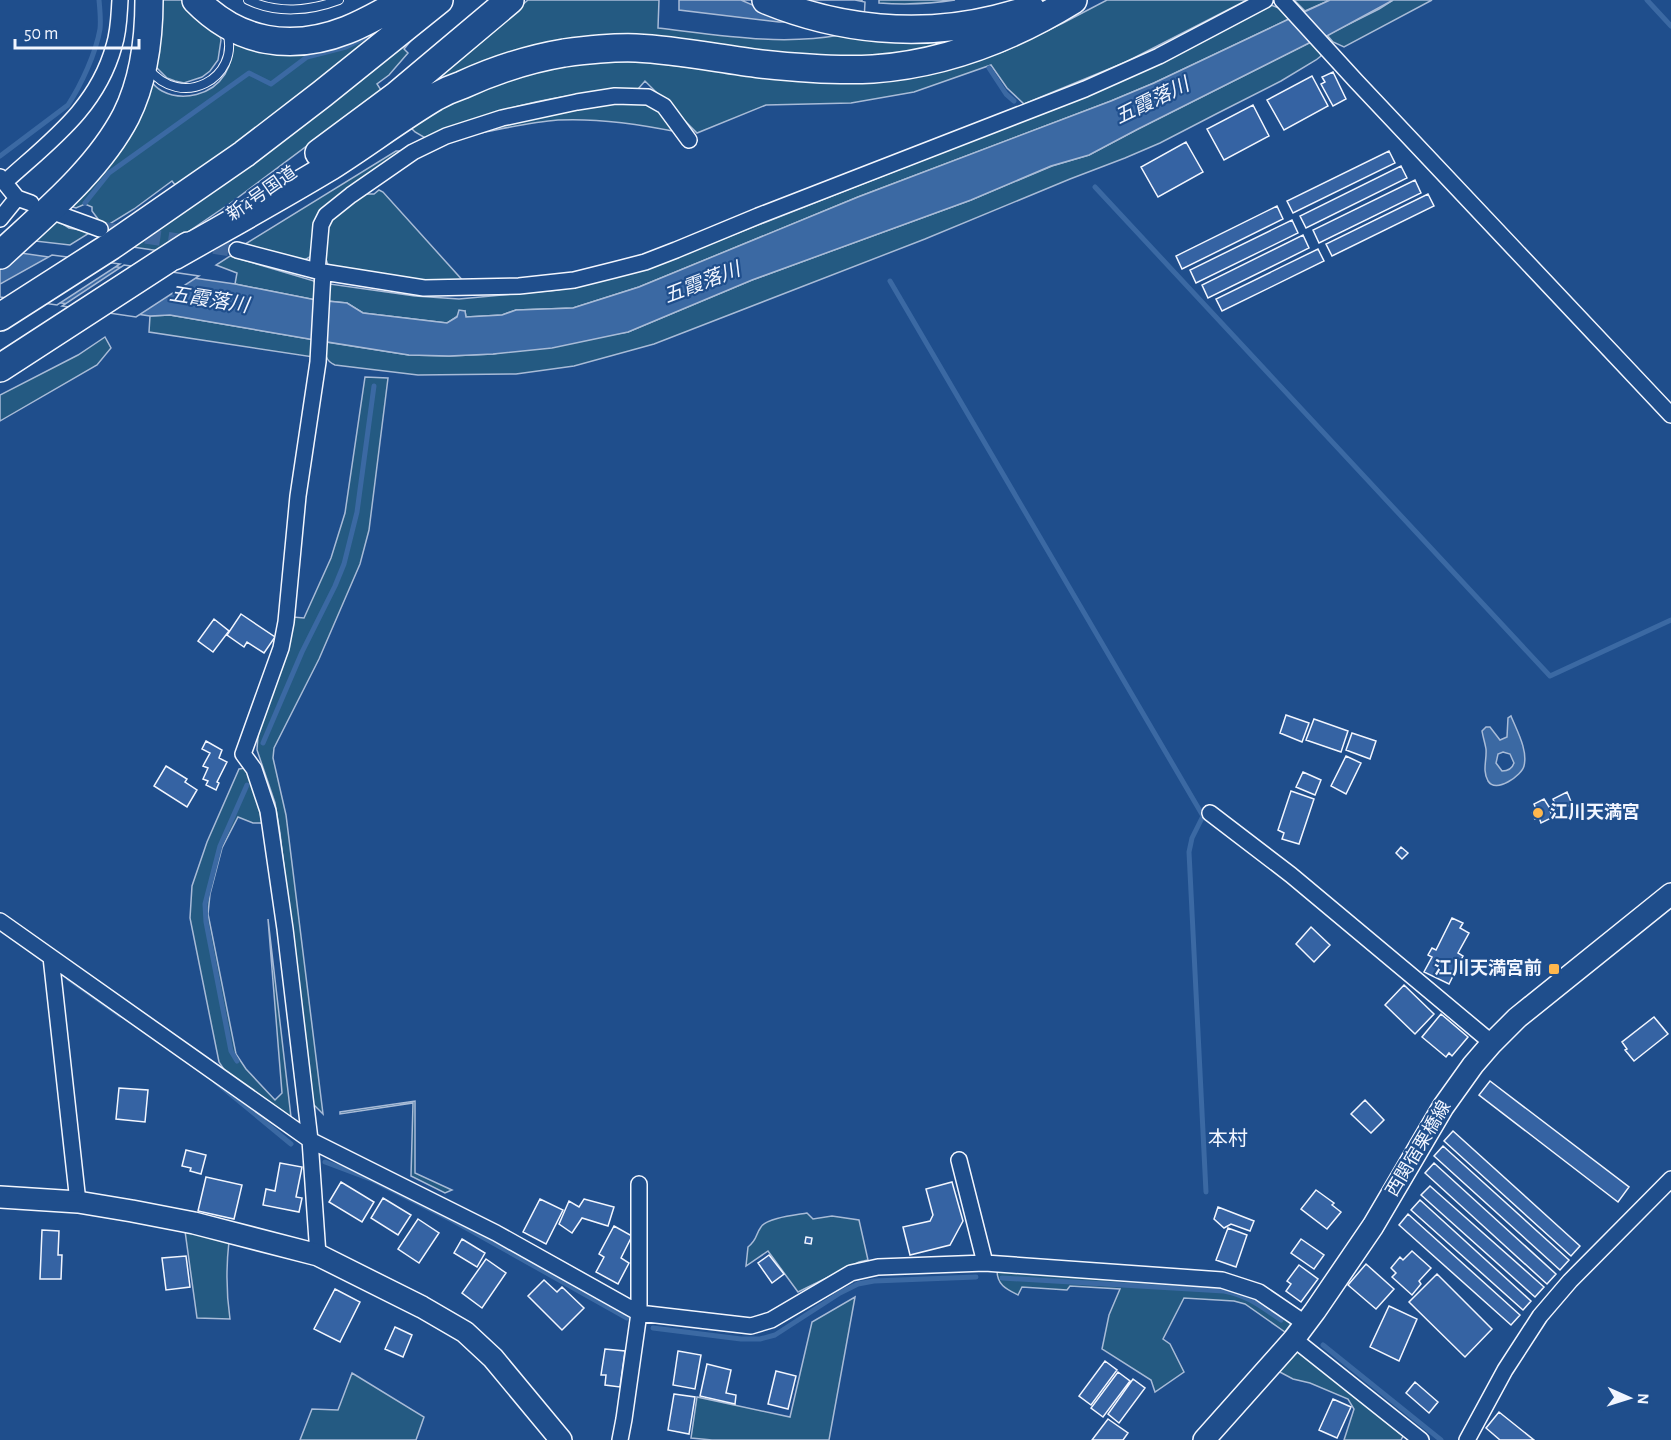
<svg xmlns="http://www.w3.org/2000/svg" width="1671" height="1440" font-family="'Alegreya Sans','Noto Sans JP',sans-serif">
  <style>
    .green { fill: #245a82; stroke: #a8bbd7; stroke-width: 1.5 }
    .water { fill: #3b69a3; stroke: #a8bbd7; stroke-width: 1.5; fill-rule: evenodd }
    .pier { fill: #1f4e8c; stroke: #a8bbd7; stroke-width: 1.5 }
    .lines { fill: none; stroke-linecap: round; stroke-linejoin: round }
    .stream { stroke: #3b69a3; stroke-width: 5 }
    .building { fill: #3563a3; stroke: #f2f6ff; stroke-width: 1.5 }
    .street-tunnel { stroke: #3f679d; stroke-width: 15; stroke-dasharray: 15 8; stroke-linecap: butt }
    .lane-casing { stroke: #f2f6ff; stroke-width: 10 }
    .street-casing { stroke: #f2f6ff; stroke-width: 18 }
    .secondary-casing { stroke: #f2f6ff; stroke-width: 24 }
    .highway-casing { stroke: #f2f6ff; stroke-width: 30 }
    .lane { stroke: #1f4e8c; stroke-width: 8 }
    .street { stroke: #1f4e8c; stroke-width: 15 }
    .secondary { stroke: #1f4e8c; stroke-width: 21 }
    .highway { stroke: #1f4e8c; stroke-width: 27 }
    .poi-dot { fill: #ffb74d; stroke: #1f4e8c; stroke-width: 2 }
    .labels { text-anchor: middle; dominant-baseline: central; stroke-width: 4.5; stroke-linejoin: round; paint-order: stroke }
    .street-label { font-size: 18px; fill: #f2f6ff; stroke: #1f4e8c }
    .poi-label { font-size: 18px; font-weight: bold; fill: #f2f6ff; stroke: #1f4e8c; text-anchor: start }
    .water-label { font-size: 20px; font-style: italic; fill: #f2f6ff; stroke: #1f4e8c }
    .neighbourhood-label { font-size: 20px; fill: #f2f6ff; stroke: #1f4e8c }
  </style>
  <rect width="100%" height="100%" fill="#1f4e8c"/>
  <path class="green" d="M153,0H183L219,32L221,40L218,60L210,71L202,77L184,83L175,81L167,78L154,65Z
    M423,0C342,64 262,128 176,186L172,181L134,209L108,225L101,223L92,211V207L85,204L76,208L70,206L148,78C152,83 156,88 162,91C183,102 212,95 225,74C232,63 233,51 233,38L248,45Z
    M528,0H659L658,28C718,35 780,46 840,35L945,39L946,45L916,52L843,59L701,44L430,85Z
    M879,0H955C930,4 905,5 879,3Z
    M1107,0H1247L1126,62L1024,104L1007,88L991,65L914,92L851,103L766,105L697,133L645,81L638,89C600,92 561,95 523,105C490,113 458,126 427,139L415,132L410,127L441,107L480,89L544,69L594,61L646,62L757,76L950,69L1005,51L1063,23Z
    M1294,0H1330L1305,11Z
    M1393,0H1432L1344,47L1333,42L1327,35L1379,9Z
    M1268,4L1279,8L1289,19L1154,83L1111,101L858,197L639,287L573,308L516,310L502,315L466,317L465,311L447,323L363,313L347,303L328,301L330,284L415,296L459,299L558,290L662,263L1073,101Z
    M419,31L404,49L408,53L389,75L377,84L381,90L376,94L232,202L160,251L126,246Z
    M1311,42L1320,52L1321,56L1316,60L1281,81L1218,113L1160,143L1125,158L1070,179L925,239L654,344L574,366L516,374L418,375L335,365C324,360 325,353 326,342L409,355L449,356L493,354L628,332L752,280L971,200L1052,166L1089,155L1138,129Z
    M640,102L658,110L678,132C639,124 598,118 558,120C532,122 506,128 480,133L479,130L599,104Z
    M396,151H402L327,206L313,255L303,261L242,246Z
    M379,190L383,192L465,283L416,281L328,265L325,256L328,222L364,194H374Z
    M52,217L69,228L91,232L70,245L26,240Z
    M230,256L314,281L317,289L316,300L235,284L237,273L216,265Z
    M170,315L315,340L313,357L149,332L150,316Z
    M105,337L111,348L97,365L0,421V395L78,355Z
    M365,377L388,378L369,530L360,564L319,659L274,748L273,758L286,815L323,1114L311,1102L280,833L275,803L257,750L259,720L293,617L304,618L331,558L345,513Z
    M245,768L255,784L262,823H253L238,817L222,848L210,894L208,914L236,1054L246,1069L275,1100L282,1093L268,919L291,1117H286L227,1074L219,1062L190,918L192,886L207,842L239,769Z
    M415,1101V1173L452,1190L445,1193L411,1176L413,1103L340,1114V1112Z
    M807,1213L813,1219L832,1216L859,1220L868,1260L859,1262L798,1292L768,1251L746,1266L748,1247C758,1239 755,1235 761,1227C766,1218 796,1215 807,1213Z
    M185,1231L229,1241C226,1268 226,1292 230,1319L197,1318Z
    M997,1270L1206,1283L1247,1292L1293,1321L1285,1332L1245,1304L1234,1301L1184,1298L1163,1339L1170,1344L1184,1372L1155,1392L1151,1380L1102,1349L1109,1315L1120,1289L1070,1286L1067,1290L1022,1287L1018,1295C1006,1289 997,1285 997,1270Z
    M855,1297L829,1440H712L691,1438L697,1397L790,1417L812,1322Z
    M1294,1350L1299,1352L1403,1436L1401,1440H1344L1354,1409L1348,1399L1310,1383L1293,1379L1276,1370Z
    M352,1373L424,1417L416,1440H300L312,1409L338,1410Z"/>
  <path class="water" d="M679,0H862L861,21L779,22L679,10Z
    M1330,0H1393L1325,37L1302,13Z
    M1289,19L1311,42L1138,129L1089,155L1051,166L971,200L752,280L628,332L552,348L493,354L449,356L409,355L315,340L170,315L150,316L0,294V265L14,252L235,284L316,300L347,303L363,313L447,323L457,317L459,310L465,311L466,317L502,315L516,310L573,308L639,287L858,197L1111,101L1154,83Z
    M1511,716C1517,731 1528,750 1524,766C1522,775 1496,794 1488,781C1482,770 1487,760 1486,749C1485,743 1483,737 1482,731L1486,727H1490L1500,740L1507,737L1508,718ZM1503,752L1510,754L1514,763C1512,769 1508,771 1502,771L1496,763L1498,754Z"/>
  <path class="pier" d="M741,0H855L865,2L864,21L780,17Z
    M52,255L120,264L57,305L0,297V284Z
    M124,265L199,276L136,317L62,306Z"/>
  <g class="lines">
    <path class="stream" d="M1647,0L1671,26
      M989,68L1006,94L1014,101
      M0,156L68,105C81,85 96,53 100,29C101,20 100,10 99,0
      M1095,187L1550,676L1671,620
      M85,203L109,173L249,73L271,84L307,57L346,47L366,37
      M890,281L1203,816L1192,838L1189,852L1206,1192
      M263,743L302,652L335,586L344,564L357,512L374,386
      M69,979L120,1015
      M237,1061L231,1051L206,922L205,904L220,846L247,785
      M216,1082L291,1144
      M325,1162L373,1180L452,1220L627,1318
      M1002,1278L1224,1291C1249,1296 1260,1306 1281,1320
      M653,1328L741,1339H760L775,1335L840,1293L858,1284L874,1281L976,1277
      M1323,1345L1441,1440"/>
  </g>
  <path class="building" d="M1333,72L1346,99L1333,106L1321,84L1325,82L1322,77Z
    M1312,76L1328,106L1284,130L1267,100Z
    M1253,105L1269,136L1224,160L1207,129Z
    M1186,142L1203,172L1158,197L1141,167Z
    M1389,151L1395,163L1293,213L1287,201Z
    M1401,166L1407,178L1306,228L1300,216Z
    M1415,180L1421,193L1319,243L1313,230Z
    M1428,194L1434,206L1332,256L1326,244Z
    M1277,206L1283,219L1182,269L1176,256Z
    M1292,220L1298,233L1196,283L1190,270Z
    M1303,235L1309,248L1208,298L1202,285Z
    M1318,249L1324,261L1222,311L1216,299Z
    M241,614L275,637L264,653L247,642L244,647L227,635Z
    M214,619L229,631L213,652L198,641Z
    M1286,715L1309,723L1302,742L1280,733Z
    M1314,719L1348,731L1341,752L1306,740Z
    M1352,733L1376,741L1370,759L1346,750Z
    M206,741L222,750L219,758L227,762L217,782L219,783L216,790L206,785L208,781L203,779L208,768L203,766L210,753L202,749Z
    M1346,756L1361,763L1346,794L1331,786Z
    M166,766L187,779L185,782L197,790L187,807L154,786Z
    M1303,772L1321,780L1315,795L1296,787Z
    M1291,791L1314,799L1299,844L1282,839L1284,833L1278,830Z
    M1567,792L1572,804L1559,810L1558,807L1550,811L1553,817L1541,823L1539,817L1535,819L1532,813L1537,811L1534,804L1544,799L1549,807L1555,804L1553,799Z
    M1401,847L1408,853L1402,859L1396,853Z
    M1452,918L1463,923L1460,928L1469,933L1458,953L1463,956L1449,984L1424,972L1432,957L1428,955L1432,948L1436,950Z
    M1311,927L1330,945L1314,962L1296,944Z
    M1404,985L1434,1014L1415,1034L1385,1005Z
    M1441,1014L1468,1037L1452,1056L1449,1053L1446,1057L1422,1037Z
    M1654,1017L1668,1034L1634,1061L1625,1050L1627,1049L1622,1042Z
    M1490,1081L1629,1187L1618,1202L1479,1095Z
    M119,1088L148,1090L145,1122L116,1119Z
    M1365,1100L1384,1120L1371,1133L1351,1114Z
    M1453,1131L1580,1246L1571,1256L1444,1141Z
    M1443,1146L1569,1260L1560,1270L1434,1156Z
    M186,1150L206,1155L201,1174L190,1171L191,1168L182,1166Z
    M280,1163L302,1167L296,1197L302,1198L299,1212L263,1205L266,1189L275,1191Z
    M1434,1163L1556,1274L1547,1284L1425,1173Z
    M206,1177L242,1185L234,1219L198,1211Z
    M341,1182L374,1202L362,1222L329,1202Z
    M952,1182L963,1221L950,1245L910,1255L903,1227L930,1221L933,1215L926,1189Z
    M1430,1186L1544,1287L1535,1297L1421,1195Z
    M1316,1190L1334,1203L1332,1205L1341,1212L1327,1229L1301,1209Z
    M383,1198L411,1215L398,1235L371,1218Z
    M540,1199L563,1210L546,1244L523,1232Z
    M584,1199L614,1207L608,1226L582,1218L572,1233L559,1224L569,1201L579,1207Z
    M1420,1200L1531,1301L1523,1310L1411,1210Z
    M1218,1207L1254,1221L1250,1231L1231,1224L1224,1228L1214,1219Z
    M1408,1214L1520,1315L1511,1325L1399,1225Z
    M418,1219L439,1233L419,1263L398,1249Z
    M614,1226L632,1236L621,1258L629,1263L618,1284L596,1272L604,1257L599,1254Z
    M1228,1228L1247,1235L1236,1267L1216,1260Z
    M42,1230L59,1231L58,1255H62L61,1279H40Z
    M806,1237L812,1238L811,1244L805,1243Z
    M462,1239L485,1253L477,1267L454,1253Z
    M1301,1239L1324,1255L1314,1269L1291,1253Z
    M1412,1251L1431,1268L1419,1281L1421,1284L1412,1295L1392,1277L1396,1273L1391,1268L1400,1257L1403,1260Z
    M769,1255L784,1274L772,1283L758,1263Z
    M186,1256L190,1287L166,1290L162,1258Z
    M486,1259L506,1273L482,1308L462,1293Z
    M1366,1264L1394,1289L1376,1309L1348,1285Z
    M1299,1265L1318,1279L1301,1302L1286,1291L1291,1284L1287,1281Z
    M1437,1274L1492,1329L1465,1357L1409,1302Z
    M544,1280L557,1292L562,1287L584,1308L562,1330L528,1296Z
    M335,1289L360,1302L340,1342L314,1329Z
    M1389,1306L1417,1319L1399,1361L1370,1347Z
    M395,1327L412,1335L403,1357L385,1349Z
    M605,1349L625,1351L620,1387L605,1385L606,1375H601Z
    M678,1351L701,1355L695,1389L673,1385Z
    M1105,1361L1117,1370L1091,1405L1079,1396Z
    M707,1364L731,1370L726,1393L736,1395L735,1404L700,1396Z
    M776,1371L796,1376L788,1409L768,1404Z
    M1118,1372L1130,1381L1103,1417L1091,1408Z
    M1133,1379L1145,1388L1119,1423L1108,1414Z
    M1415,1382L1438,1402L1429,1413L1406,1393Z
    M674,1394L695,1397L689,1434L668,1430Z
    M1333,1399L1351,1407L1337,1438L1319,1430Z
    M1499,1412L1534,1440H1500L1486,1428Z
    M1108,1419L1128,1433L1123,1440H1092Z"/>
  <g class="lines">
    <path class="street-tunnel" d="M100,229L237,250"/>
    <g class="lane-casing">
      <path id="lane" d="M248,0C277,14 310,11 339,0
        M148,68C181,111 241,78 227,32"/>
    </g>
    <g class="street-casing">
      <path id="street" d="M1282,0L1356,81L1671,415
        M0,177L17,198L31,203
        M5,182C50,141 97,108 114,46C119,31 119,15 120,0
        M56,213L100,229
        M0,219L17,198
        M237,250L317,271L424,288L519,286L574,280L614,270L645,262L676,250L758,216L1085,89L1159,56L1265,0
        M317,271L321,225L326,215L351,195L413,152L446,136L502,118L577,102L615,96L648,97L664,106L689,140
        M1210,813L1291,875L1492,1043
        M0,921L310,1140L496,1233L639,1313L751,1326L771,1320L851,1273L878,1267L985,1263L1222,1280L1259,1292L1306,1324
        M51,957L78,1202
        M959,1160L985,1263
        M318,1255L310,1140L285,929L268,811L254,769L243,754L281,648L286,622L298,496L318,362L323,272
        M1294,1339L1421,1440
        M620,1440L624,1419L639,1313V1184
        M1467,1440L1505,1370L1540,1316L1570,1281L1671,1179"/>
    </g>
    <g class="secondary-casing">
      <path id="secondary" d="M0,1197L78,1202L132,1211L194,1223L318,1255L422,1307L465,1332L493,1358L561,1440
        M1204,1440L1294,1339L1315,1311L1373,1226L1443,1107L1473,1065L1492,1043L1517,1018L1671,894"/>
    </g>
    <g class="highway-casing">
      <path id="highway" d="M196,0C238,43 291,52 347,30C367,22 386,11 405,0
        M766,0C839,30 919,38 996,19C1008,16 1020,13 1031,9
        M319,153L397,95L510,0
        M0,255C44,214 98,170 126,116C144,80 149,39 149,0
        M174,256C225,227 276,199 326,169C363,146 398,119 435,97C444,92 453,88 462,85C495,70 528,59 564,53C587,50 612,47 636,48C678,50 720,59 761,64C798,68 836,71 873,69C944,64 1013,37 1073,0
        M0,317L111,246L244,154L322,94L439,0
        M0,368L188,246"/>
    </g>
    <use href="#lane" class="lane"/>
    <use href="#street" class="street"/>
    <use href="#secondary" class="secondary"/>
    <use href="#highway" class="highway"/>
  </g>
  <g class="poi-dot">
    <circle cx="1538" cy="813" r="6"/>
    <rect x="1548" y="963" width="12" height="12" rx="3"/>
  </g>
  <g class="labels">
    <g class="street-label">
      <text transform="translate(262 194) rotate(-35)">新4号国道</text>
      <text transform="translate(1419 1149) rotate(-59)">西関宿栗橋線</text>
    </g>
    <g class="poi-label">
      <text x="1550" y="813">江川天満宮</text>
      <text x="1542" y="969" text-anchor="end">江川天満宮前</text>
    </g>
    <g class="water-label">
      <text transform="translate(1152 101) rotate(-26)">五霞落川</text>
      <text transform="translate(702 283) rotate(-21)">五霞落川</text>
      <text transform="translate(209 300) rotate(9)">五霞落川</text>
    </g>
    <g class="neighbourhood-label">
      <text x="1228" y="1139">本村</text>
    </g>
  </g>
  <g transform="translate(1629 1398) rotate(93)" stroke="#1f4e8c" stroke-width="4.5" paint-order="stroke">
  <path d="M0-4.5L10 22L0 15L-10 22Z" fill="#f2f6ff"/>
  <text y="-9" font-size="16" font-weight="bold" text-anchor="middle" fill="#f2f6ff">N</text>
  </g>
  <path d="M15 39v9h124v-9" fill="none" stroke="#f2f6ff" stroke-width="3"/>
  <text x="24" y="39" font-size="18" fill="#f2f6ff" stroke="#1f4e8c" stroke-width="4.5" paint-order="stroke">50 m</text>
</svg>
